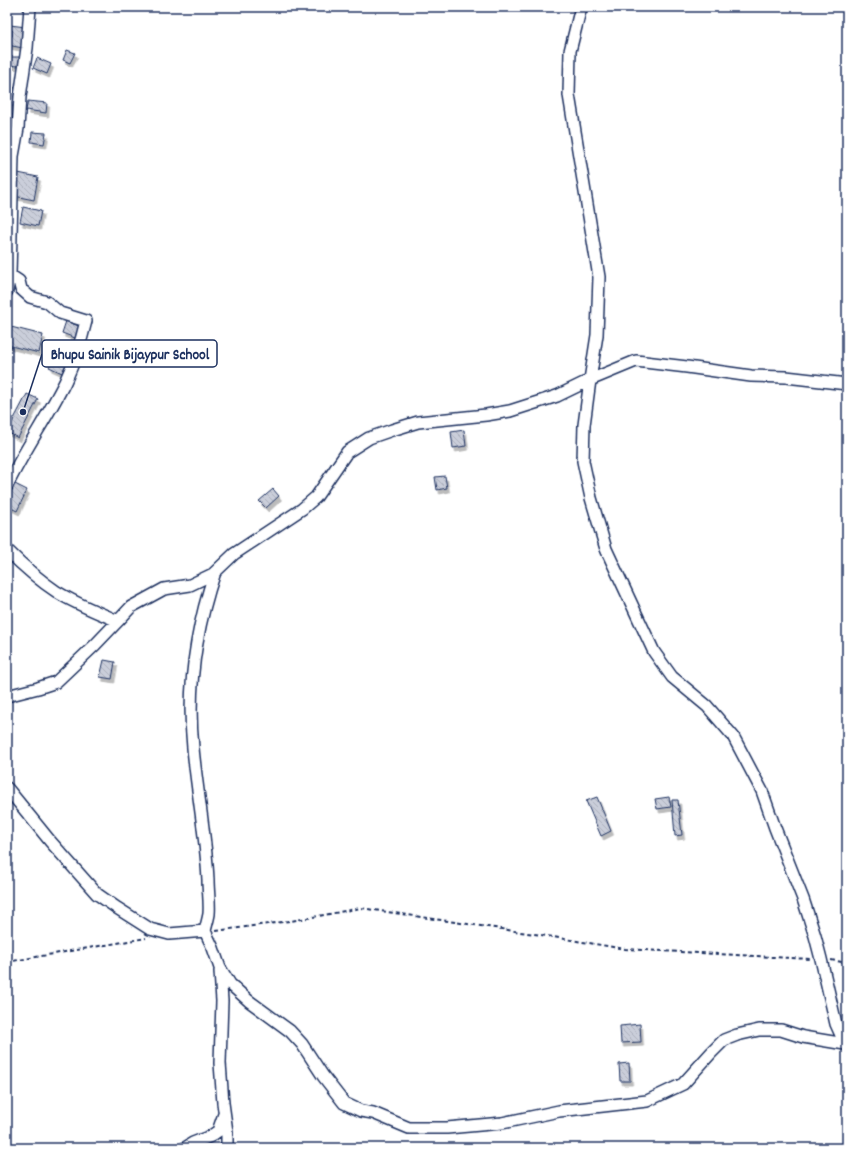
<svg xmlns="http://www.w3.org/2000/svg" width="854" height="1155" font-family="Dekko,sans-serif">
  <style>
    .building { fill: url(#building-back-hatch); stroke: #1b2f5e; filter: url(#shadow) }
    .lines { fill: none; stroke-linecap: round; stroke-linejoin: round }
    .street-casing { stroke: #1b2f5e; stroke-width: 14 }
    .path { stroke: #1b2f5e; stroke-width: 2; stroke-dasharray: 4 3; stroke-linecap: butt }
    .street { stroke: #fff; stroke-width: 11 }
    .leader { fill: none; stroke: #1b2f5e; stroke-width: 1.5 }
    .callout-dot { fill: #1b2f5e; stroke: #fff; stroke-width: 1.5 }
    .callout { fill: #fff; stroke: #1b2f5e; stroke-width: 1.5 }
    .callout-label { font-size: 15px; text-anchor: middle; font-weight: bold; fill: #1b2f5e }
  </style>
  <defs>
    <pattern id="building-back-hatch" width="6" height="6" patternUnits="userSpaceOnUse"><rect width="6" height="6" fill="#caceda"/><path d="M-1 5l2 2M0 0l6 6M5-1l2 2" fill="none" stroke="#adb1be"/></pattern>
    <filter id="shadow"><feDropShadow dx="2.5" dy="4" stdDeviation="0" flood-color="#0004"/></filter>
  </defs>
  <rect width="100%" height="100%" fill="#fff"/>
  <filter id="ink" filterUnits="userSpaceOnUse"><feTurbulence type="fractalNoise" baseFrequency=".025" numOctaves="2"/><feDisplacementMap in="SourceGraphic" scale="8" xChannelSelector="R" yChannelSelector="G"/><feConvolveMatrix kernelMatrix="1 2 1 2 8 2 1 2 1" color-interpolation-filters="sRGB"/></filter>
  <g filter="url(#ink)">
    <path class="building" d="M10,25L26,27L23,48L7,45V35L12,36V30H9Z
      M67,50L75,53L70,63L63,60Z
      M7,57H20L18,66L7,65Z
      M37,58L51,64L47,74L33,68Z
      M7,87L16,88L15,106H7Z
      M28,101L47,103L46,113L26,110Z
      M7,113L13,114L12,127H7Z
      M32,132L46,133L44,144L31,142Z
      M18,173L38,177L34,200L14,196Z
      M23,207L41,211L38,226L20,222Z
      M66,321L79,326L75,338L62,333Z
      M11,327L43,335L39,353L7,345Z
      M59,347L72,354L62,373L49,367Z
      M27,394L38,399L18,438L7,432Z
      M464,430L466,446L453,448L451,432Z
      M445,476L447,488L437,490L435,477Z
      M13,483L27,490L17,511L7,506V496Z
      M273,489L279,496L266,508L259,501Z
      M104,660L115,662L112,679L100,677Z
      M597,797L611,831L601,836L586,801Z
      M669,797L671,807L657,809L655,799Z
      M672,800H678L682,835L675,836Z
      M640,1024L641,1042L621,1043L620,1026Z
      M629,1063L630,1081H620L619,1064Z"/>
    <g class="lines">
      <g class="street-casing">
        <path id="street" d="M7,291L10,275L13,156L18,128L20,97L27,48L30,7
          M7,486C24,450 47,418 65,382C74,363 81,342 86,321L60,313L47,302L30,297L21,289L19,281L10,275
          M7,550C22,565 39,580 57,592C76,604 97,612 118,621L131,607L164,589L190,585L213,574L234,554L302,509L316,497L347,452L369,438L392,430L418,422L486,415L510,411L557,396L590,380L636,361L687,367L751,376L786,377L847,384
          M7,696L38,688L56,682L95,645L118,621
          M7,788L50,841L97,894L117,908L150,929L169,934L205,931C206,926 208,920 209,914C210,903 208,891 208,880C206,836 197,792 193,748C187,689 196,628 215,572
          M205,931L213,948L220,968L230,984L249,1001L290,1031L302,1044L323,1076L344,1103L361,1111L373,1113L409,1128H447L502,1123L559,1111L647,1101L683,1084L711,1053L724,1040L737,1035L759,1030H781L803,1037L845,1044L836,1024L821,959L815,936L803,899L775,828L762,791L733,736L707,706L672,677L654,652L606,549L591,498L583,461L584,425L590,380L597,335L599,277L569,95L570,51L581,7
          M220,971L222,1001L220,1063L223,1103L227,1132V1148
          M185,1148L193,1143L211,1136L218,1131L224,1114"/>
      </g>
      <path class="path" d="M216,931L297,920L361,908L541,935L625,949L810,959
        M831,960L847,963
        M7,962L146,938"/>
      <use href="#street" class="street"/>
    </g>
  </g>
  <path class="leader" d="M23 412L42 354"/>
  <circle class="callout-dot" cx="23" cy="412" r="4"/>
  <rect class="callout" x="42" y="340" width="175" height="27" rx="4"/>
  <g class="callout-label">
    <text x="130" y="359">Bhupu Sainik Bijaypur School</text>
  </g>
  <rect width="854" height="1155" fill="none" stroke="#fff" stroke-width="24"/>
  <rect x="12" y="12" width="830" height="1131" fill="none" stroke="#1b2f5e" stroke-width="1.5" filter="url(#ink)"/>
</svg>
